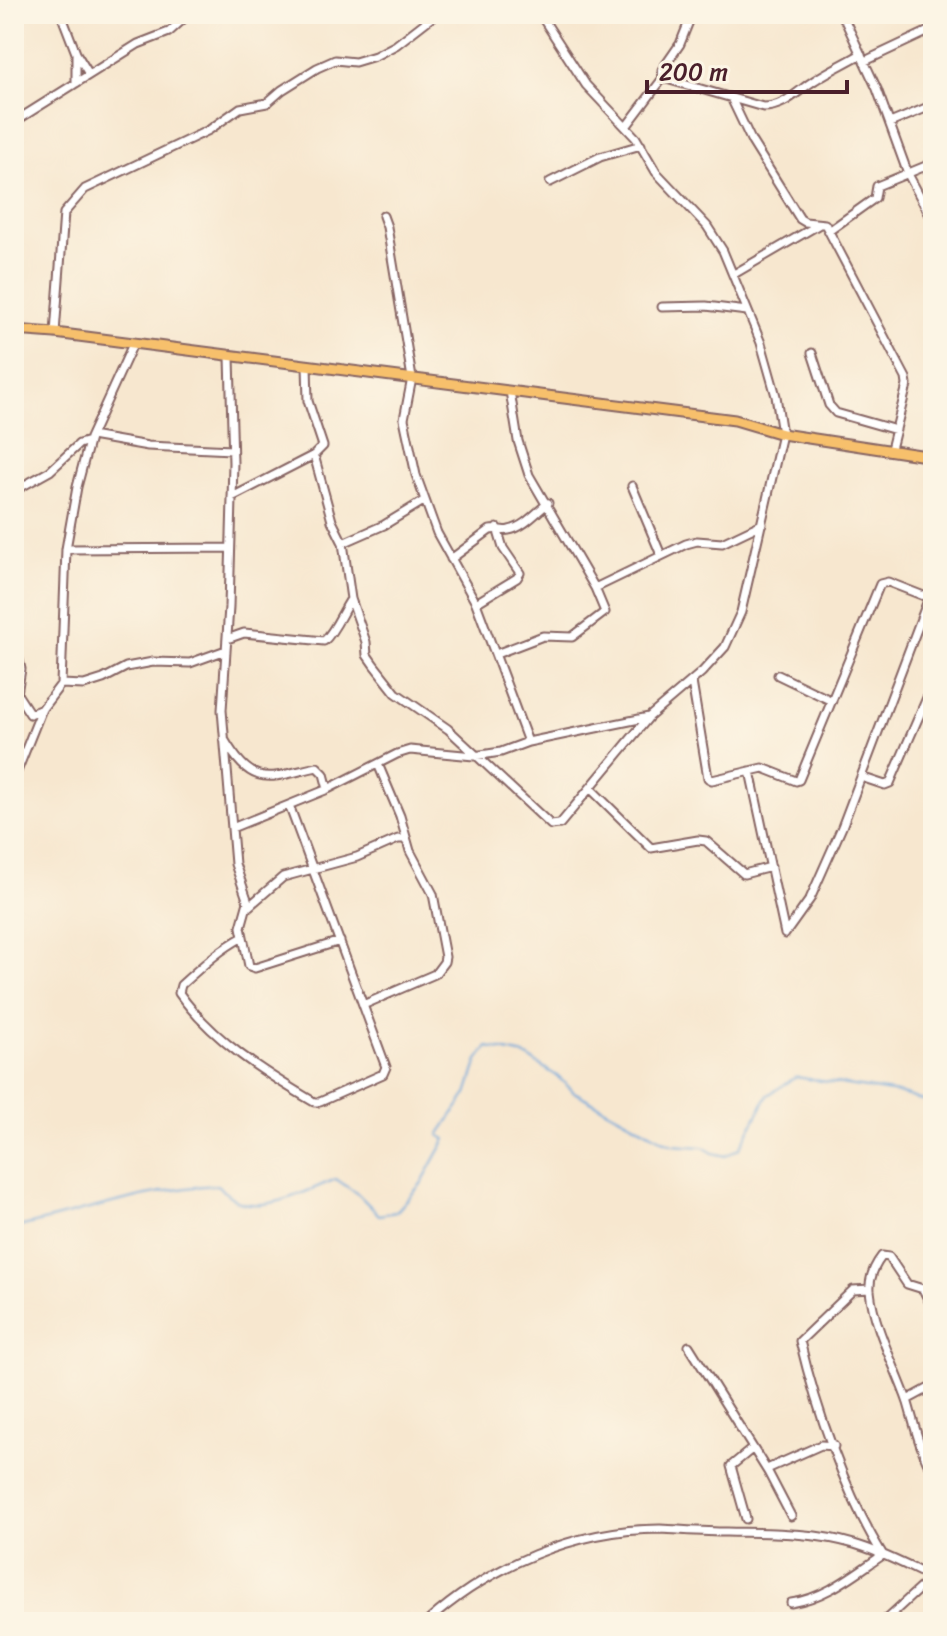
<svg xmlns="http://www.w3.org/2000/svg" width="947" height="1636" font-family="Sriracha,sans-serif">
  <style>
    .lines { fill: none; stroke-linecap: round; stroke-linejoin: round }
    .stream { stroke: #6aa4da; stroke-width: 2 }
    .minor-casing { stroke: #876564; stroke-width: 11 }
    .major-casing { stroke: #876564; stroke-width: 13 }
    .minor { stroke: #fff; stroke-width: 7 }
    .major { stroke: #f7c06c; stroke-width: 9 }
  </style>
  <rect width="100%" height="100%" fill="#fcf5e5"/>
  <filter id="ink" filterUnits="userSpaceOnUse"><feTurbulence type="fractalNoise" baseFrequency=".0125" numOctaves="2"/><feDisplacementMap in="SourceGraphic" scale="16" xChannelSelector="R" yChannelSelector="G"/><feConvolveMatrix kernelMatrix="1 2 1 2 8 2 1 2 1" color-interpolation-filters="sRGB"/></filter>
  <filter id="wash" filterUnits="userSpaceOnUse"><feTurbulence type="fractalNoise" baseFrequency=".006" numOctaves="4" result="noise"/><feDisplacementMap in="SourceGraphic" scale="32" xChannelSelector="R" yChannelSelector="G"/><feGaussianBlur stdDeviation="1.8" result="paint"/><feColorMatrix in="noise" values="0 0 0 0 0 0 0 0 0 0 0 0 0 0 0 0 0 1.4 0 .05"/><feComposite in="paint" operator="in"/></filter>
  <g filter="url(#wash)">
    <rect width="100%" height="100%" fill="#f7e7cf"/>
    <g class="lines">
      <path class="stream" d="M14,1228C82,1213 147,1189 217,1185C223,1190 230,1197 237,1201C266,1213 309,1190 336,1179L359,1195L379,1215L396,1212L421,1184L446,1139L439,1135L467,1094L478,1060L488,1047L524,1055L557,1076L574,1092L672,1145L703,1147L713,1153L726,1156L740,1148L768,1095L796,1077L898,1093L933,1104"/>
    </g>
  </g>
  <g filter="url(#ink)">
    <g class="lines">
      <g class="minor-casing">
        <path id="minor" d="M61,14L76,53L89,74
          M842,14L877,89L908,174L933,221
          M865,61L933,29
          M663,78L763,107C785,107 797,91 815,80C830,70 846,63 861,54
          M76,83V55
          M731,98L752,142L800,219L805,222L825,224L906,378L907,385L891,449
          M14,122L138,44L169,32L189,14
          M890,123L933,105
          M626,127L663,78L662,70L680,44L692,14
          M550,182L600,157L641,145
          M383,216L387,227L412,378L404,419L416,475L437,533L476,603L528,742
          M829,231L875,198L877,186L933,163
          M734,274L818,225
          M662,307L706,306L747,311
          M55,333L64,213L85,189L209,130L240,108L267,103L282,90L317,68L335,60L355,62L375,56L396,45L436,14
          M812,353L829,405L836,413L896,430
          M230,357L233,463L229,607L222,710L235,864L248,902L241,927L249,966L255,968L340,941
          M91,436L148,446L232,450
          M314,455L332,521L343,543L351,599L366,642L367,655L374,665L396,693L448,729L551,825L560,824L649,717L702,672L725,647L741,612L782,434L776,396L761,343L723,251L707,226L656,172L636,138L586,85L540,14
          M632,486L661,555
          M14,491L50,471L79,444L89,441
          M232,497L314,455L323,446L308,401L307,365
          M343,543L384,525L425,500
          M66,549L230,548
          M451,559L490,530C498,528 502,532 509,530C523,528 537,512 548,503
          M595,588L686,544L697,541L722,543L762,524
          M476,603L517,578L520,573L503,548L497,528
          M14,639L21,669L17,694L30,714L42,709
          M227,639L244,633L324,641C335,631 342,612 351,599
          M496,654L543,636L572,637L605,612L595,588L529,475L518,441L510,391
          M778,675L832,701
          M692,682L708,778L712,780L763,768L796,781L799,780L880,584L888,582L929,598
          M61,684L84,685L103,679L126,667L153,662L190,663L226,650
          M224,739C253,789 268,778 317,767L324,774L328,789
          M750,771L785,934
          M861,777L885,785L890,783L933,684
          M14,779L42,709L61,684L66,549L77,487L90,438L133,344
          M590,788L651,848L698,840L706,841L744,874L771,867
          M232,828L328,789L397,754L410,750L474,756L501,752L528,742L649,717
          M247,908L283,877L357,857L398,839H405
          M785,934L810,899L842,827L933,587
          M243,937C219,950 201,967 181,985L179,993C212,1040 265,1073 314,1102H320L383,1074L386,1067L289,805
          M363,1005L435,974L444,962L445,957L433,894L410,851L400,816L378,764
          M933,1309L923,1289L907,1284L889,1257L882,1256C875,1265 869,1278 870,1291C874,1328 896,1368 908,1403C915,1427 920,1450 933,1473
          M689,1346L768,1472L791,1516
          M907,1400L933,1386
          M767,1469L821,1445L834,1446
          M746,1519L731,1466L753,1448
          M791,1603C826,1598 854,1574 883,1555C846,1496 816,1408 800,1341L853,1290L870,1289
          M427,1622C489,1566 575,1529 660,1529C682,1530 705,1532 727,1532C769,1533 814,1532 854,1544C882,1552 907,1566 933,1578
          M883,1622L932,1577"/>
      </g>
      <g class="major-casing">
        <path id="major" d="M14,330L55,333L735,420L782,434L933,457"/>
      </g>
      <use href="#minor" class="minor"/>
      <use href="#major" class="major"/>
    </g>
  </g>
  <rect width="947" height="1636" fill="none" stroke="#fcf5e5" stroke-width="48"/>
  <path d="M647 80v12h200v-12" fill="none" stroke="#4a1f2b" stroke-width="4"/>
  <text x="659" y="80" font-size="24" fill="#4a1f2b" stroke="#fcf5e5" stroke-width="6" paint-order="stroke">200 m</text>
</svg>
